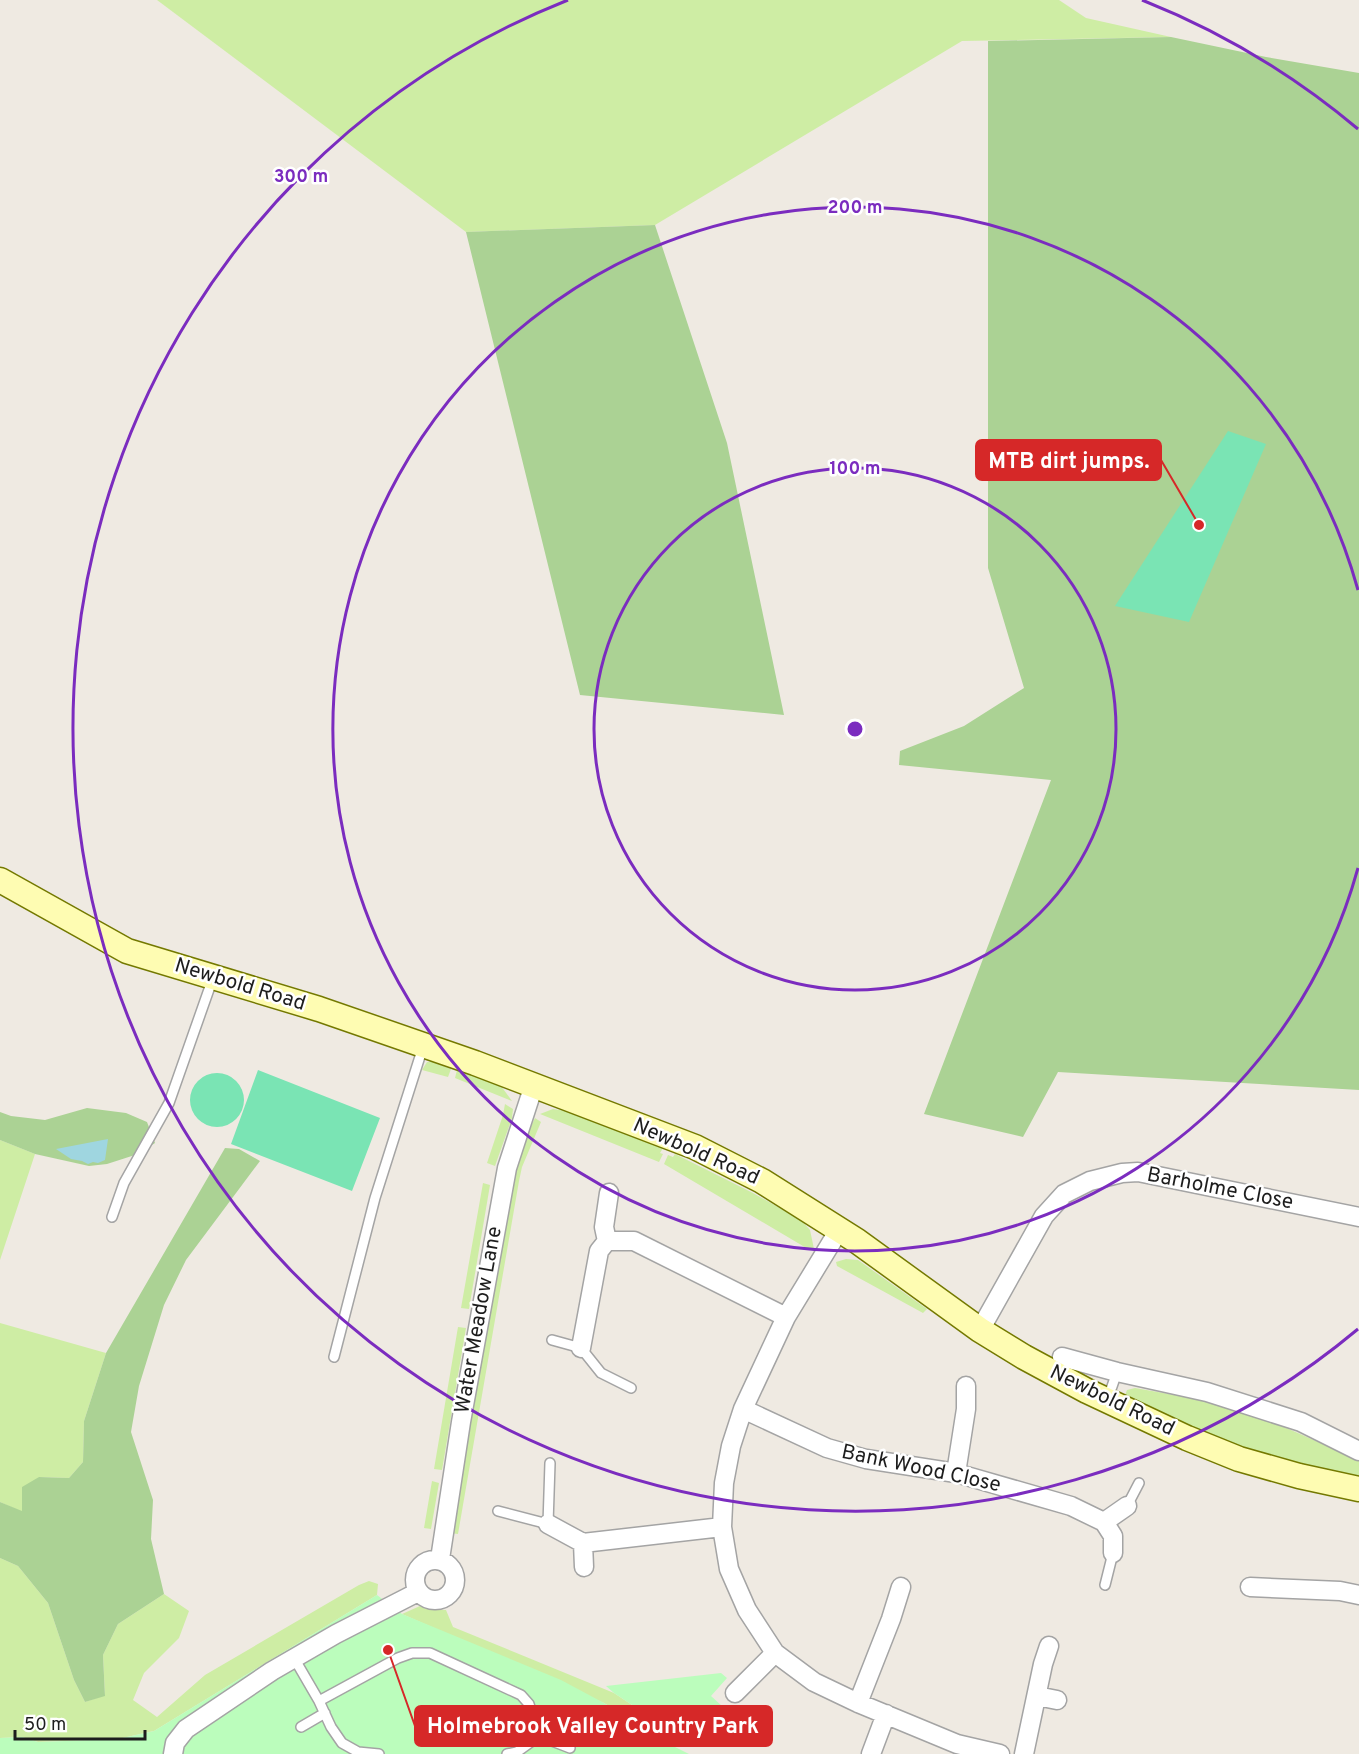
<svg xmlns="http://www.w3.org/2000/svg" width="1359" height="1754" font-family="Overpass,sans-serif">
  <style>
    .grass { fill: #ceeda4 }
    .forest { fill: #abd294 }
    .park { fill: #bbfdbc }
    .pitch { fill: #7ae4b4 }
    .water { fill: #9fd6e0 }
    .lines { fill: none; stroke-linecap: round; stroke-linejoin: round }
    .lane-casing { stroke: #a4a4a4; stroke-width: 12 }
    .street-casing { stroke: #a4a4a4; stroke-width: 21 }
    .secondary-casing { stroke: #747900; stroke-width: 27 }
    .lane { stroke: #fff; stroke-width: 9 }
    .street { stroke: #fff; stroke-width: 18 }
    .secondary { stroke: #fefcb2; stroke-width: 24 }
    .ring { fill: none; stroke: #7b2cbf; stroke-width: 3 }
    .labels { text-anchor: middle; dominant-baseline: central; stroke-width: 5; stroke-linejoin: round; paint-order: stroke }
    .street-label { font-size: 21px; fill: #1d1d1d; stroke: #fff }
    .centre { fill: #7b2cbf; stroke: #fff; stroke-width: 3 }
    .ring-label { font-size: 18px; text-anchor: middle; font-weight: bold; fill: #7b2cbf; stroke: #fff; stroke-width: 5; stroke-linejoin: round; paint-order: stroke }
    .leader { fill: none; stroke: #d62828; stroke-width: 2 }
    .callout-dot { fill: #d62828; stroke: #fff; stroke-width: 2 }
    .callout { fill: #d62828; stroke: #d62828; stroke-width: 2 }
    .callout-label { font-size: 22px; text-anchor: middle; font-weight: bold; fill: #fff }
  </style>
  <rect width="100%" height="100%" fill="#efeae2"/>
  <path class="grass" d="M157,0H1059L1086,18L1171,37L962,41L655,225L466,232Z
    M427,1062H433L451,1069L448,1077L422,1070Z
    M457,1070L501,1086L512,1101L455,1078Z
    M505,1104L513,1109L512,1118L495,1166L487,1163L503,1115Z
    M553,1109L566,1111L663,1148L660,1153L663,1154L659,1162L540,1114Z
    M535,1118L541,1122L522,1167L519,1181L458,1534L450,1533L509,1190L524,1140Z
    M0,1140L35,1154L0,1260Z
    M675,1154L753,1193L801,1220L810,1230L814,1249H808L664,1164L668,1155L673,1157Z
    M483,1183L490,1185L469,1309L461,1308Z
    M846,1259L858,1260L927,1309L923,1313L837,1266L836,1262Z
    M0,1323L106,1353L84,1421L83,1462L69,1478L39,1477L22,1512L0,1502Z
    M458,1327L466,1328L442,1470L434,1469Z
    M1135,1388L1214,1402L1259,1416L1359,1460V1481L1232,1445L1124,1398L1127,1390Z
    M432,1481L439,1483L431,1529L424,1528Z
    M0,1558L18,1566L48,1603L74,1680L85,1702L105,1695L103,1655L118,1624L164,1594L189,1611L179,1638L144,1673L133,1700L157,1717L205,1675L359,1585L369,1581L378,1584L377,1595L154,1731L118,1739L38,1742L22,1737L0,1738Z
    M420,1606L426,1609L446,1610L453,1627L614,1693L688,1742L681,1747L673,1746L604,1703L402,1614Z"/>
  <path class="forest" d="M1171,37L1266,57L1359,73V1090L1058,1072L1023,1137L924,1114L1051,780L899,765L900,751L964,726L1024,688L988,568V41Z
    M655,225L727,443L784,715L580,695L466,232Z
    M87,1108L126,1113L147,1122L155,1143L138,1154L107,1164L89,1166L35,1154L0,1140V1112L11,1116L45,1120Z
    M225,1148L239,1149L260,1161L186,1260L164,1305L139,1386L131,1432L153,1500L151,1539L164,1594L118,1624L103,1655L105,1696L85,1702L74,1680L48,1603L18,1566L0,1558V1502L22,1511V1487L39,1477L69,1478L83,1462L84,1421L106,1353Z"/>
  <path class="park" d="M377,1595L402,1614L561,1680L604,1703L673,1746L689,1754H0V1738L22,1737L38,1742L118,1739L154,1731Z
    M721,1673L727,1678L711,1696L722,1706L688,1742L614,1693L606,1686Z"/>
  <path class="pitch" d="M1228,431L1266,444L1189,622L1115,606Z
    M258,1070L380,1118L352,1191L231,1144Z
    M190 1100a27 27 0 1 1 54 0a27 27 0 1 1-54 0Z"/>
  <path class="water" d="M108,1139L105,1160L98,1163L93,1162L88,1164L82,1161L71,1159L56,1149Z"/>
  <g class="lines">
    <g class="lane-casing">
      <path id="lane" d="M112,1217L124,1183L169,1103L213,978
        M552,1340L581,1348L601,1373L631,1388
        M334,1357L375,1198L423,1047
        M1108,1398L1117,1372
        M1127,1506L1139,1483
        M498,1511L548,1524L550,1463
        M1105,1585L1113,1553
        M294,1658L319,1701L331,1727L342,1743L358,1752L379,1754
        M319,1701L398,1658L412,1653H430L521,1695L529,1704L539,1736
        M301,1727L325,1713
        M539,1736L570,1748
        M507,1754L517,1752L539,1736"/>
    </g>
    <g class="street-casing">
      <path id="street" d="M839,1230L786,1317L743,1409L731,1446L724,1483L722,1527L729,1569L747,1610L775,1653L814,1682L858,1703L957,1744L1000,1754
        M607,1241H634L786,1317
        M980,1330L1044,1216L1064,1194L1090,1181L1122,1173L1138,1172L1359,1217
        M581,1348L599,1251L607,1241L604,1227L609,1193
        M1062,1357L1117,1372L1207,1392L1301,1422L1359,1451
        M743,1409L827,1448L866,1459L956,1473L1071,1506L1104,1522L1113,1536V1553
        M956,1473L966,1409V1386
        M1104,1522L1127,1506
        M548,1524L583,1543L722,1527
        M583,1543L584,1567
        M440,1559L461,1422L507,1168L534,1085
        M415 1580a20 20 0 1 1 40 0a20 20 0 1 1-40 0Z
        M1250,1587L1340,1591L1359,1595
        M735,1693L775,1653
        M1037,1696L1057,1700
        M858,1703L891,1619L901,1587
        M173,1754L175,1743L186,1729L272,1671L336,1634L418,1592
        M871,1754L886,1714
        M1024,1754L1043,1664L1049,1646"/>
    </g>
    <g class="secondary-casing">
      <path id="secondary" d="M0,880L127,951L319,1009L475,1063L695,1147L762,1181L857,1241L980,1330L1024,1357L1087,1391L1187,1438L1239,1459L1299,1476L1359,1489"/>
    </g>
    <use href="#lane" class="lane"/>
    <use href="#street" class="street"/>
    <use href="#secondary" class="secondary"/>
  </g>
  <g class="ring">
    <circle cx="855" cy="729" r="261"/>
    <path d="M1358 868A522 522 0 1 1 1358 590"/>
    <path d="M1358 1329A783 783 0 1 1 568 0M1142 0A783 783 0 0 1 1358 129"/>
  </g>
  <g class="labels">
    <g class="street-label">
      <text transform="translate(240 985) rotate(17)">Newbold Road</text>
      <text transform="translate(696 1152) rotate(24)">Newbold Road</text>
      <text transform="translate(1220 1189) rotate(11)">Barholme Close</text>
      <text transform="translate(479 1320) rotate(-80)">Water Meadow Lane</text>
      <text transform="translate(1112 1401) rotate(26)">Newbold Road</text>
      <text transform="translate(921 1469) rotate(12)">Bank Wood Close</text>
    </g>
  </g>
  <circle cx="855" cy="729" r="9" class="centre"/>
  <g class="ring-label">
    <text x="301" y="182">300 m</text>
    <text x="855" y="213">200 m</text>
    <text x="855" y="474">100 m</text>
  </g>
  <path class="leader" d="M1199 525L1161 460M388 1650L415 1726"/>
  <g class="callout-dot">
    <circle cx="1199" cy="525" r="6"/>
    <circle cx="388" cy="1650" r="6"/>
  </g>
  <g class="callout">
    <rect x="976" y="440" width="185" height="40" rx="6"/>
    <rect x="415" y="1706" width="357" height="40" rx="6"/>
  </g>
  <g class="callout-label">
    <text x="1069" y="468">MTB dirt jumps.</text>
    <text x="593" y="1733">Holmebrook Valley Country Park</text>
  </g>
  <path d="M15 1730v9h130v-9" fill="none" stroke="#1d1d1d" stroke-width="3"/>
  <text x="24" y="1730" font-size="18" fill="#1d1d1d" stroke="#ffffff" stroke-width="4.5" paint-order="stroke">50 m</text>
</svg>
